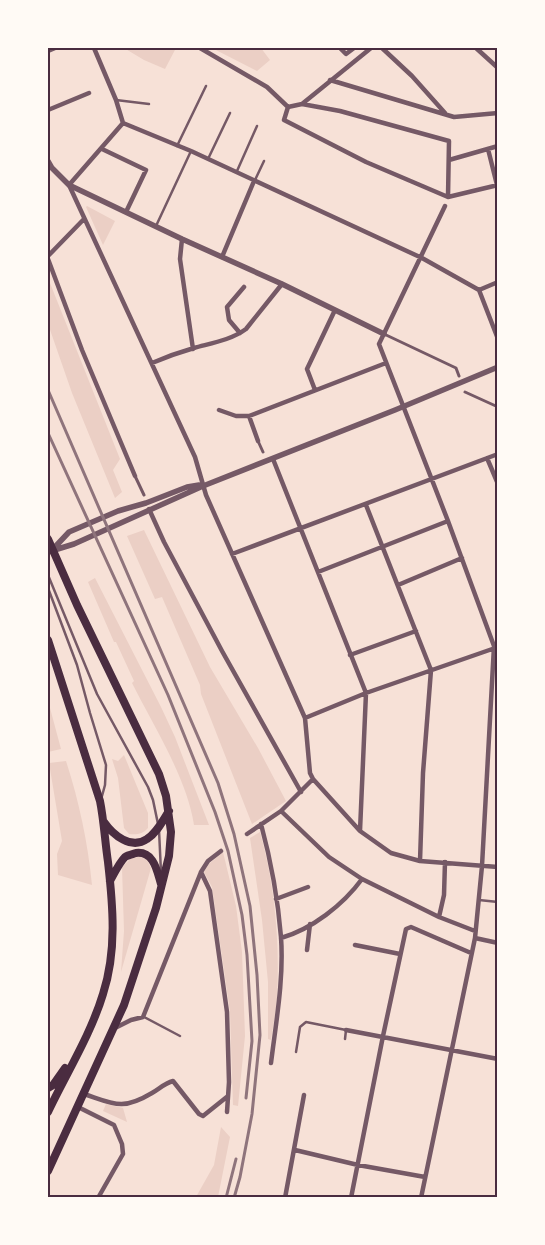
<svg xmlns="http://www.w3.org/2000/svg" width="545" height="1245" font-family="Quicksand,sans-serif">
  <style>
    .green { fill: #ebcfc5 }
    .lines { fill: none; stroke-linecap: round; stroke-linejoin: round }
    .service { stroke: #755966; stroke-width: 2.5 }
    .pedestrian { stroke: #755966; stroke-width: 3 }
    .minor { stroke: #755966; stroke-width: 4.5 }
    .tertiary { stroke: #755966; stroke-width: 5.5 }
    .primary { stroke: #4a2c40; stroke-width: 8 }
    .rail { stroke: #8f747c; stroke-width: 3 }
    .neatline { fill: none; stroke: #4a2c40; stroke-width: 2 }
  </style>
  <rect width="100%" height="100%" fill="#f7e1d7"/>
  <path class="green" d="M124,48H176L165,69L144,60Z
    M212,48H261L270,60L257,71Z
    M87,206L115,221L103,245L86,207Z
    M48,278L120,459L113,470L122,492L115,498L72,393L48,324Z
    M144,530L210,667L258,748L286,801L252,824L201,694L200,685L162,597L155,599L127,536Z
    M95,578L161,707L175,737L209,825H194C187,778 153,725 132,683L134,681L116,642H114L88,582Z
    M48,708H50L61,749L48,752Z
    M124,755L148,813V828C143,834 137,835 129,834L124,828L118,778L112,759L118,761Z
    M66,761C79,801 88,843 92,885L58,875L57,854L62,841L49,763Z
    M260,832C275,885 280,943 277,998C276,1012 273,1026 271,1040L268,1039V982L262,920L250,838Z
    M223,852L236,906L242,952L245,1036L238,1106L233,1105L230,1012L212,887L204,872L209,864Z
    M136,856L146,858L151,868L121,972L124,931L122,867L131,858Z
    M106,1104L123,1108L127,1122L103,1111Z
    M221,1127L230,1137L218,1197H196L214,1165Z"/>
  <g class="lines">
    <path class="service" d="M116,100L149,104
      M177,146L206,86
      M208,159L230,113
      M237,171L257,126
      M255,180L264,161
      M156,226L191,151
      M48,575L97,694L148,787L153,800L158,824
      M48,588L77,665L90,713L106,765L105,785L102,796
      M159,830L161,872
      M479,900L498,902
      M144,1017L180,1036
      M296,1052L300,1027L306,1022L346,1030L345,1039"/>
    <path class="pedestrian" d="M384,334L456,368L459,376
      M465,392L498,407
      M258,441L263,452
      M135,476L144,495"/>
    <path class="minor" d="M94,48L116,100L123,123L191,151L422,258L479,290L498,339
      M200,48L267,87L288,107
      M340,48L346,54L354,48
      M371,48L302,104L288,107L284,120L366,162L448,197L498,185
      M382,48L412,76L445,113
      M476,48L498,68
      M48,51L55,48
      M330,80L454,117L498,113
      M302,104L340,111L449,141L448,197
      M48,110L89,93
      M123,123L69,185L195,457L206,495L305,718L310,773L313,779L360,831L391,853L420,861L498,867
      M102,149L146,170L126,212
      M488,149L497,185
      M449,160L498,146
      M182,239L180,259L193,349
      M48,256L84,219
      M222,257L254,181
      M48,259L82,350L135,476
      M479,290L498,282
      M240,333L229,320L227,307L244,287
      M152,363C166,357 180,352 194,348C212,343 231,340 246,329L282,284
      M315,390L307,369L335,310
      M219,410L236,416H249L386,363
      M249,416L258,441
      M487,458L498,484
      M273,459L366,693L360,831
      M366,505L431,670L423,773L420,861
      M149,509L164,542L222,651L301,792
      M232,554L498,454
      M318,572L448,521
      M398,585L462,558
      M350,655L416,631
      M305,718L366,693L498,647
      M281,811L329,857L362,879L439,917L475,931
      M261,824C271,861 278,900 281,937C284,979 276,1022 271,1063
      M247,834L281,811L313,779
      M201,872L210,891L227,1012L229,1082L227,1112
      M276,899L308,887
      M439,917L444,895L445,862
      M281,938C312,929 343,905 362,879
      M475,938L498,943
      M355,945L400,954
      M307,950L310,924
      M115,1028L131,1020L143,1017L201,872L208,861L221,851
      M346,1030L498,1059
      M84,1094C114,1104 122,1111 152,1093C159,1089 165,1083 173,1081L199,1114L203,1116L228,1096
      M78,1107L114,1125L122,1144L123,1154L98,1198
      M295,1150L358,1165L425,1177
      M285,1198L304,1095
      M351,1198L383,1036L406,929L411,927L471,953
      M421,1198L475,938L482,866L494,646L448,521L379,344L445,206"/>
    <path class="tertiary" d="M48,161L52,168L69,185L182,239L282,284L384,334
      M54,548L69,532L118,511L146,503L187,487L199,485
      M48,552L74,544L203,486L395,410L498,367"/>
    <path class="primary" d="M48,539L77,605L159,774L166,796L171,832L169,856L156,908L124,1005L48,1171
      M48,640L100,801C104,821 105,842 108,862C113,906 117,951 103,994C91,1034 66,1074 48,1112
      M104,822C113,835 131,850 147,839C157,833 163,820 169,811
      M110,881C114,874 119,863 125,857C128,855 133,854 136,853C154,851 157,871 161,884
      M48,1088L53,1085L65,1068"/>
    <path class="rail" d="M48,390L218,783L234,834L250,906L257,975L260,1035L252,1114L240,1177L234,1198
      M48,433L168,695L215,812L228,851L242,915L247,955L252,1041L246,1098
      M226,1198L236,1159"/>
  </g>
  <rect width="545" height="1245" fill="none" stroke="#fffaf5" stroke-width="98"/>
  <rect x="49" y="49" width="447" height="1147" class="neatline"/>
</svg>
